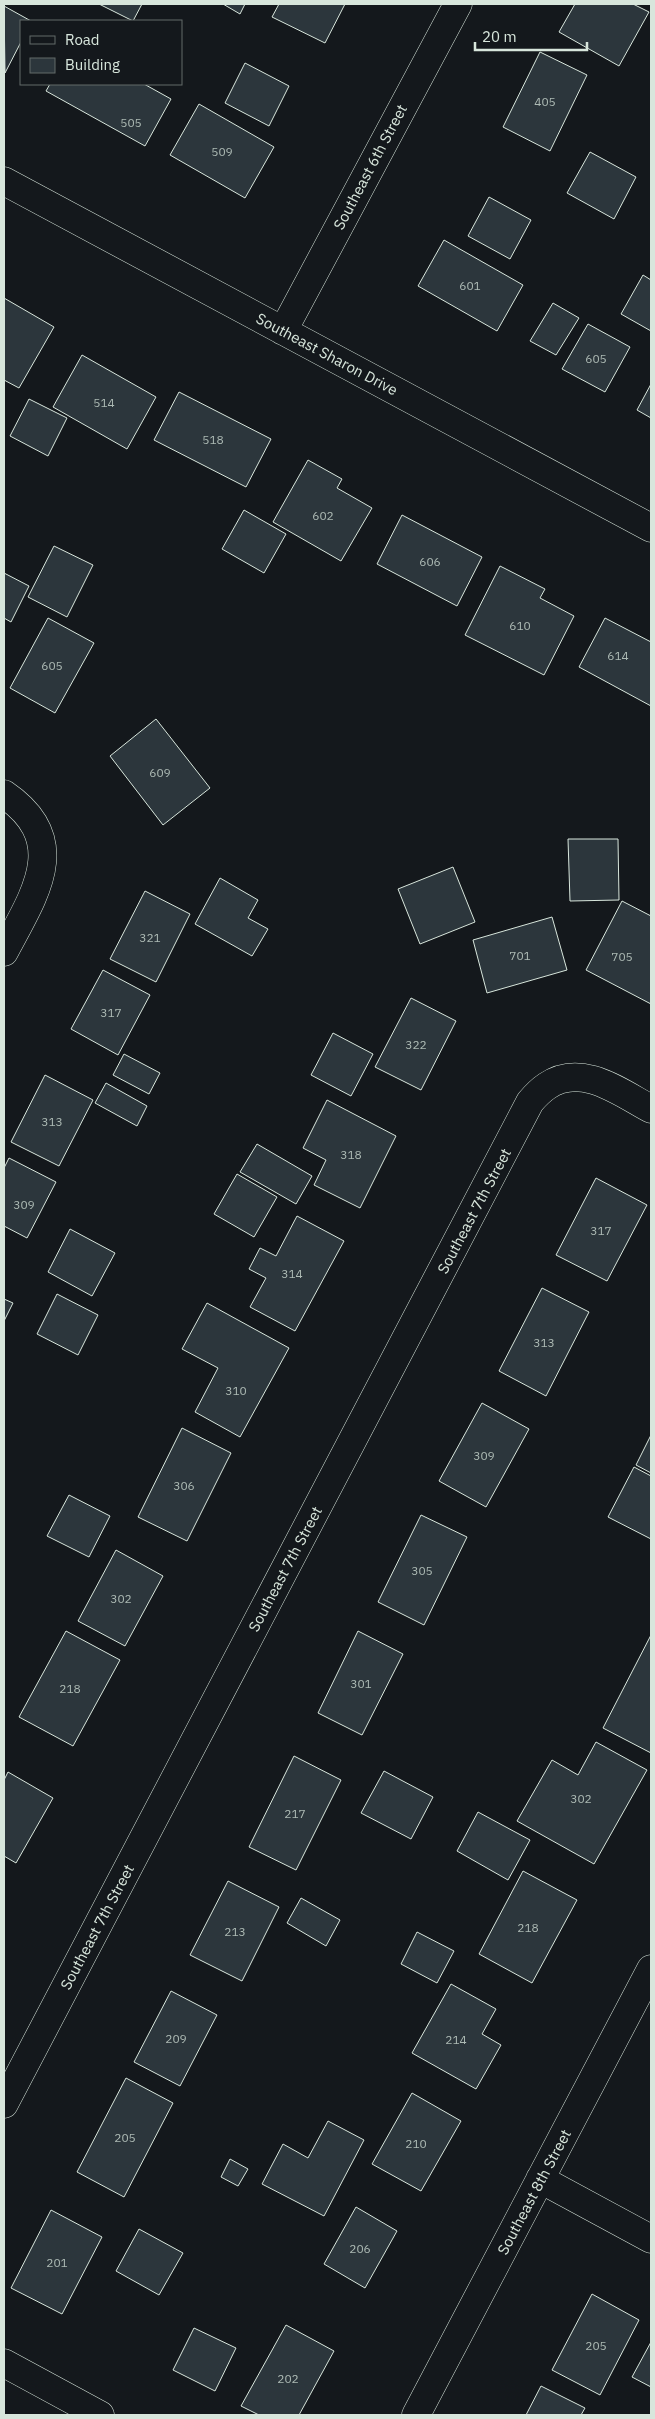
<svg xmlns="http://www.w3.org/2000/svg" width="655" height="2419" font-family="'IBM Plex Sans',sans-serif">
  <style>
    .building { fill: #2c363c; stroke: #d8e6dc }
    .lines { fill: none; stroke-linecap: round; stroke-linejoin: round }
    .minor-casing { stroke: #d8e6dc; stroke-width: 29 }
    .minor { stroke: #14181c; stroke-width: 28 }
    .labels { text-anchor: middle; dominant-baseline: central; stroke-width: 4; stroke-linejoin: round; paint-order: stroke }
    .number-label { font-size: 12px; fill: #adbab4 }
    .street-label { font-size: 15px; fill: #d8e6dc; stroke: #14181c }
  </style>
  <rect width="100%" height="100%" fill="#14181c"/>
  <path class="building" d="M99,4H142L133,21Z
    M223,4H245L240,14Z
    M279,4H345L325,43L272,17Z
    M575,4H633L649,12L619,66L559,32Z
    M4,6L31,21H21V42L5,73Z
    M540,52L587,75L550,151L503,127Z
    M245,63L289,86L269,126L225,103Z
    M50,84H144L171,99L145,146L46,91Z
    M199,104L274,147L245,198L170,155Z
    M590,152L636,177L614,219L567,193Z
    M489,197L531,220L510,259L468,236Z
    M444,240L523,285L497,331L418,286Z
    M643,275L651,280V331L621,314Z
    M4,298L54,327L19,388L4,380Z
    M553,303L579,318L556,355L530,341Z
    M588,324L630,347L605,392L562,369Z
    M82,355L156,397L127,449L53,407Z
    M651,384V418L637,410Z
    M179,392L271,439L246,487L154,440Z
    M29,399L67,418L48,456L10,436Z
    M308,460L342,479L337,488L372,508L341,561L273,522Z
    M244,510L286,534L264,573L222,549Z
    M402,515L482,557L457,606L377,564Z
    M54,546L93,565L67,617L28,597Z
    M500,566L545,589L540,598L574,616L544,675L465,635Z
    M4,573L29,586L11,622L4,618Z
    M48,618L94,643L55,713L10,688Z
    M605,618L651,642V706L579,667Z
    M156,719L210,788L163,825L110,756Z
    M568,839H618L619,900L570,901Z
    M453,867L475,922L420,944L398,889Z
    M220,878L258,900L248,918L268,929L252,956L195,924Z
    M145,891L190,914L156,982L110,959Z
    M622,901L651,916V1004L586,970Z
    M552,917L567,970L487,993L473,940Z
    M103,970L150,995L118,1055L71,1029Z
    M411,998L456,1021L421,1090L375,1067Z
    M333,1033L373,1054L351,1096L311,1075Z
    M124,1054L160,1073L149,1094L113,1075Z
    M45,1075L93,1100L59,1166L11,1142Z
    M106,1083L147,1106L137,1126L95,1103Z
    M327,1100L396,1136L360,1208L314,1185L326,1160L303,1148Z
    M257,1144L312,1176L296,1204L240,1172Z
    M9,1158L56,1182L27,1238L4,1226V1168Z
    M237,1174L277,1197L254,1237L214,1214Z
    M596,1178L647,1205L607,1281L556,1255Z
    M297,1216L344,1241L295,1331L250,1307L266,1278L249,1269L260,1248L276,1256Z
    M70,1229L115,1253L92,1296L48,1272Z
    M542,1288L589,1312L546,1396L499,1371Z
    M57,1294L98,1315L78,1355L37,1334Z
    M4,1299L13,1303L4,1321Z
    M207,1303L289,1348L240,1437L195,1412L218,1368L182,1349Z
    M482,1403L529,1429L486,1507L439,1481Z
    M182,1428L231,1453L187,1541L138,1517Z
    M651,1435V1473L636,1465Z
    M634,1467L651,1476V1539L608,1517Z
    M69,1495L110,1516L89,1557L47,1536Z
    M421,1515L467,1537L424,1625L378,1602Z
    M116,1550L163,1576L125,1646L78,1621Z
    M66,1631L120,1660L73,1746L19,1717Z
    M358,1631L403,1654L362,1735L318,1713Z
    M651,1635V1753L603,1728Z
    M596,1742L647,1770L594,1864L517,1821L552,1760L578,1775Z
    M294,1756L341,1780L296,1870L249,1847Z
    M384,1771L433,1797L411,1839L361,1813Z
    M8,1772L53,1798L16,1863L4,1856V1780Z
    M478,1812L530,1840L508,1880L457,1851Z
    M523,1871L577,1900L532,1983L479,1954Z
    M228,1881L279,1907L242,1981L190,1955Z
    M301,1898L340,1920L326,1946L287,1923Z
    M417,1932L454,1951L437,1983L401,1964Z
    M451,1984L496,2009L482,2034L501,2045L476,2089L412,2053Z
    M171,1991L217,2015L180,2086L134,2062Z
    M126,2078L173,2103L124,2197L77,2172Z
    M412,2093L461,2121L421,2191L372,2164Z
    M328,2121L364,2140L324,2216L262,2184L283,2144L308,2158Z
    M230,2159L248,2169L238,2186L221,2177Z
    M356,2207L397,2231L365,2288L324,2264Z
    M51,2210L102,2237L62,2314L11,2288Z
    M139,2229L183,2253L159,2295L116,2271Z
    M592,2294L639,2320L600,2395L552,2370Z
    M286,2325L334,2351L299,2415H259L241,2406Z
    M194,2328L236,2348L215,2391L173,2370Z
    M651,2342V2387L632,2377Z
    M541,2386L585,2408L581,2415H526Z"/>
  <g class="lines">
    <g class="minor-casing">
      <path id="minor" d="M4,181L651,528
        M283,331L458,4
        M4,794C73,841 34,895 4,952
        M4,2104L530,1102C535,1096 541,1090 547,1086C582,1062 621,1093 651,1109
        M540,2179L651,2239
        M4,2363L100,2415
        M416,2415L651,1969"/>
    </g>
    <use href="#minor" class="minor"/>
  </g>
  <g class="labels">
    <g class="number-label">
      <text x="545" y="101">405</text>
      <text x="131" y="122">505</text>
      <text x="222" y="151">509</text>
      <text x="470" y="285">601</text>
      <text x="596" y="358">605</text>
      <text x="104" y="402">514</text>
      <text x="213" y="439">518</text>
      <text x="323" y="515">602</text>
      <text x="430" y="561">606</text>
      <text x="520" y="625">610</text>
      <text x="618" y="655">614</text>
      <text x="52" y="665">605</text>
      <text x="160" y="772">609</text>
      <text x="150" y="937">321</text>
      <text x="520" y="955">701</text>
      <text x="622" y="956">705</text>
      <text x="111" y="1012">317</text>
      <text x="416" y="1044">322</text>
      <text x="52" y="1121">313</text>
      <text x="351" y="1154">318</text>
      <text x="24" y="1204">309</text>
      <text x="601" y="1230">317</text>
      <text x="292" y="1273">314</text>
      <text x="544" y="1342">313</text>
      <text x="236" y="1390">310</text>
      <text x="484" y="1455">309</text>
      <text x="184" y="1485">306</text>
      <text x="422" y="1570">305</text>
      <text x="121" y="1598">302</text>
      <text x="361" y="1683">301</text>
      <text x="70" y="1688">218</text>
      <text x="581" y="1798">302</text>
      <text x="295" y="1813">217</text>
      <text x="528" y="1927">218</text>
      <text x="235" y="1931">213</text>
      <text x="176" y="2038">209</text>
      <text x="456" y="2039">214</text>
      <text x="125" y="2137">205</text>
      <text x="416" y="2143">210</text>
      <text x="360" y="2248">206</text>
      <text x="57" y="2262">201</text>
      <text x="596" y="2345">205</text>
      <text x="288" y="2378">202</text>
    </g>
    <g class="street-label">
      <text transform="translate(370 167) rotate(-62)">Southeast 6th Street</text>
      <text transform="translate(327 354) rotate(28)">Southeast Sharon Drive</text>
      <text transform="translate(474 1211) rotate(-62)">Southeast 7th Street</text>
      <text transform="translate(285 1569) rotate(-62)">Southeast 7th Street</text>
      <text transform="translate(97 1927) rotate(-62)">Southeast 7th Street</text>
      <text transform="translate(534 2192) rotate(-62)">Southeast 8th Street</text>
    </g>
  </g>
  <rect width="655" height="2419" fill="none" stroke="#d8e6dc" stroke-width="10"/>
  <rect x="20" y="20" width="162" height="65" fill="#14181c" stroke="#626a69"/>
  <rect x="30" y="36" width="25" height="8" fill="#14181c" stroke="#626a69"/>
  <text x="65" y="45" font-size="15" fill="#d8e6dc">Road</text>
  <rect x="30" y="58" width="25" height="15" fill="#2c363c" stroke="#626a69"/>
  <text x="65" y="70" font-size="15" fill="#d8e6dc">Building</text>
  <path d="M475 42v8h112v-8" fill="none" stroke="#d8e6dc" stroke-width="2.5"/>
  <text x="482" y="42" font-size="15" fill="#d8e6dc" stroke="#14181c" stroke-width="4" paint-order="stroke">20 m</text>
</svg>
